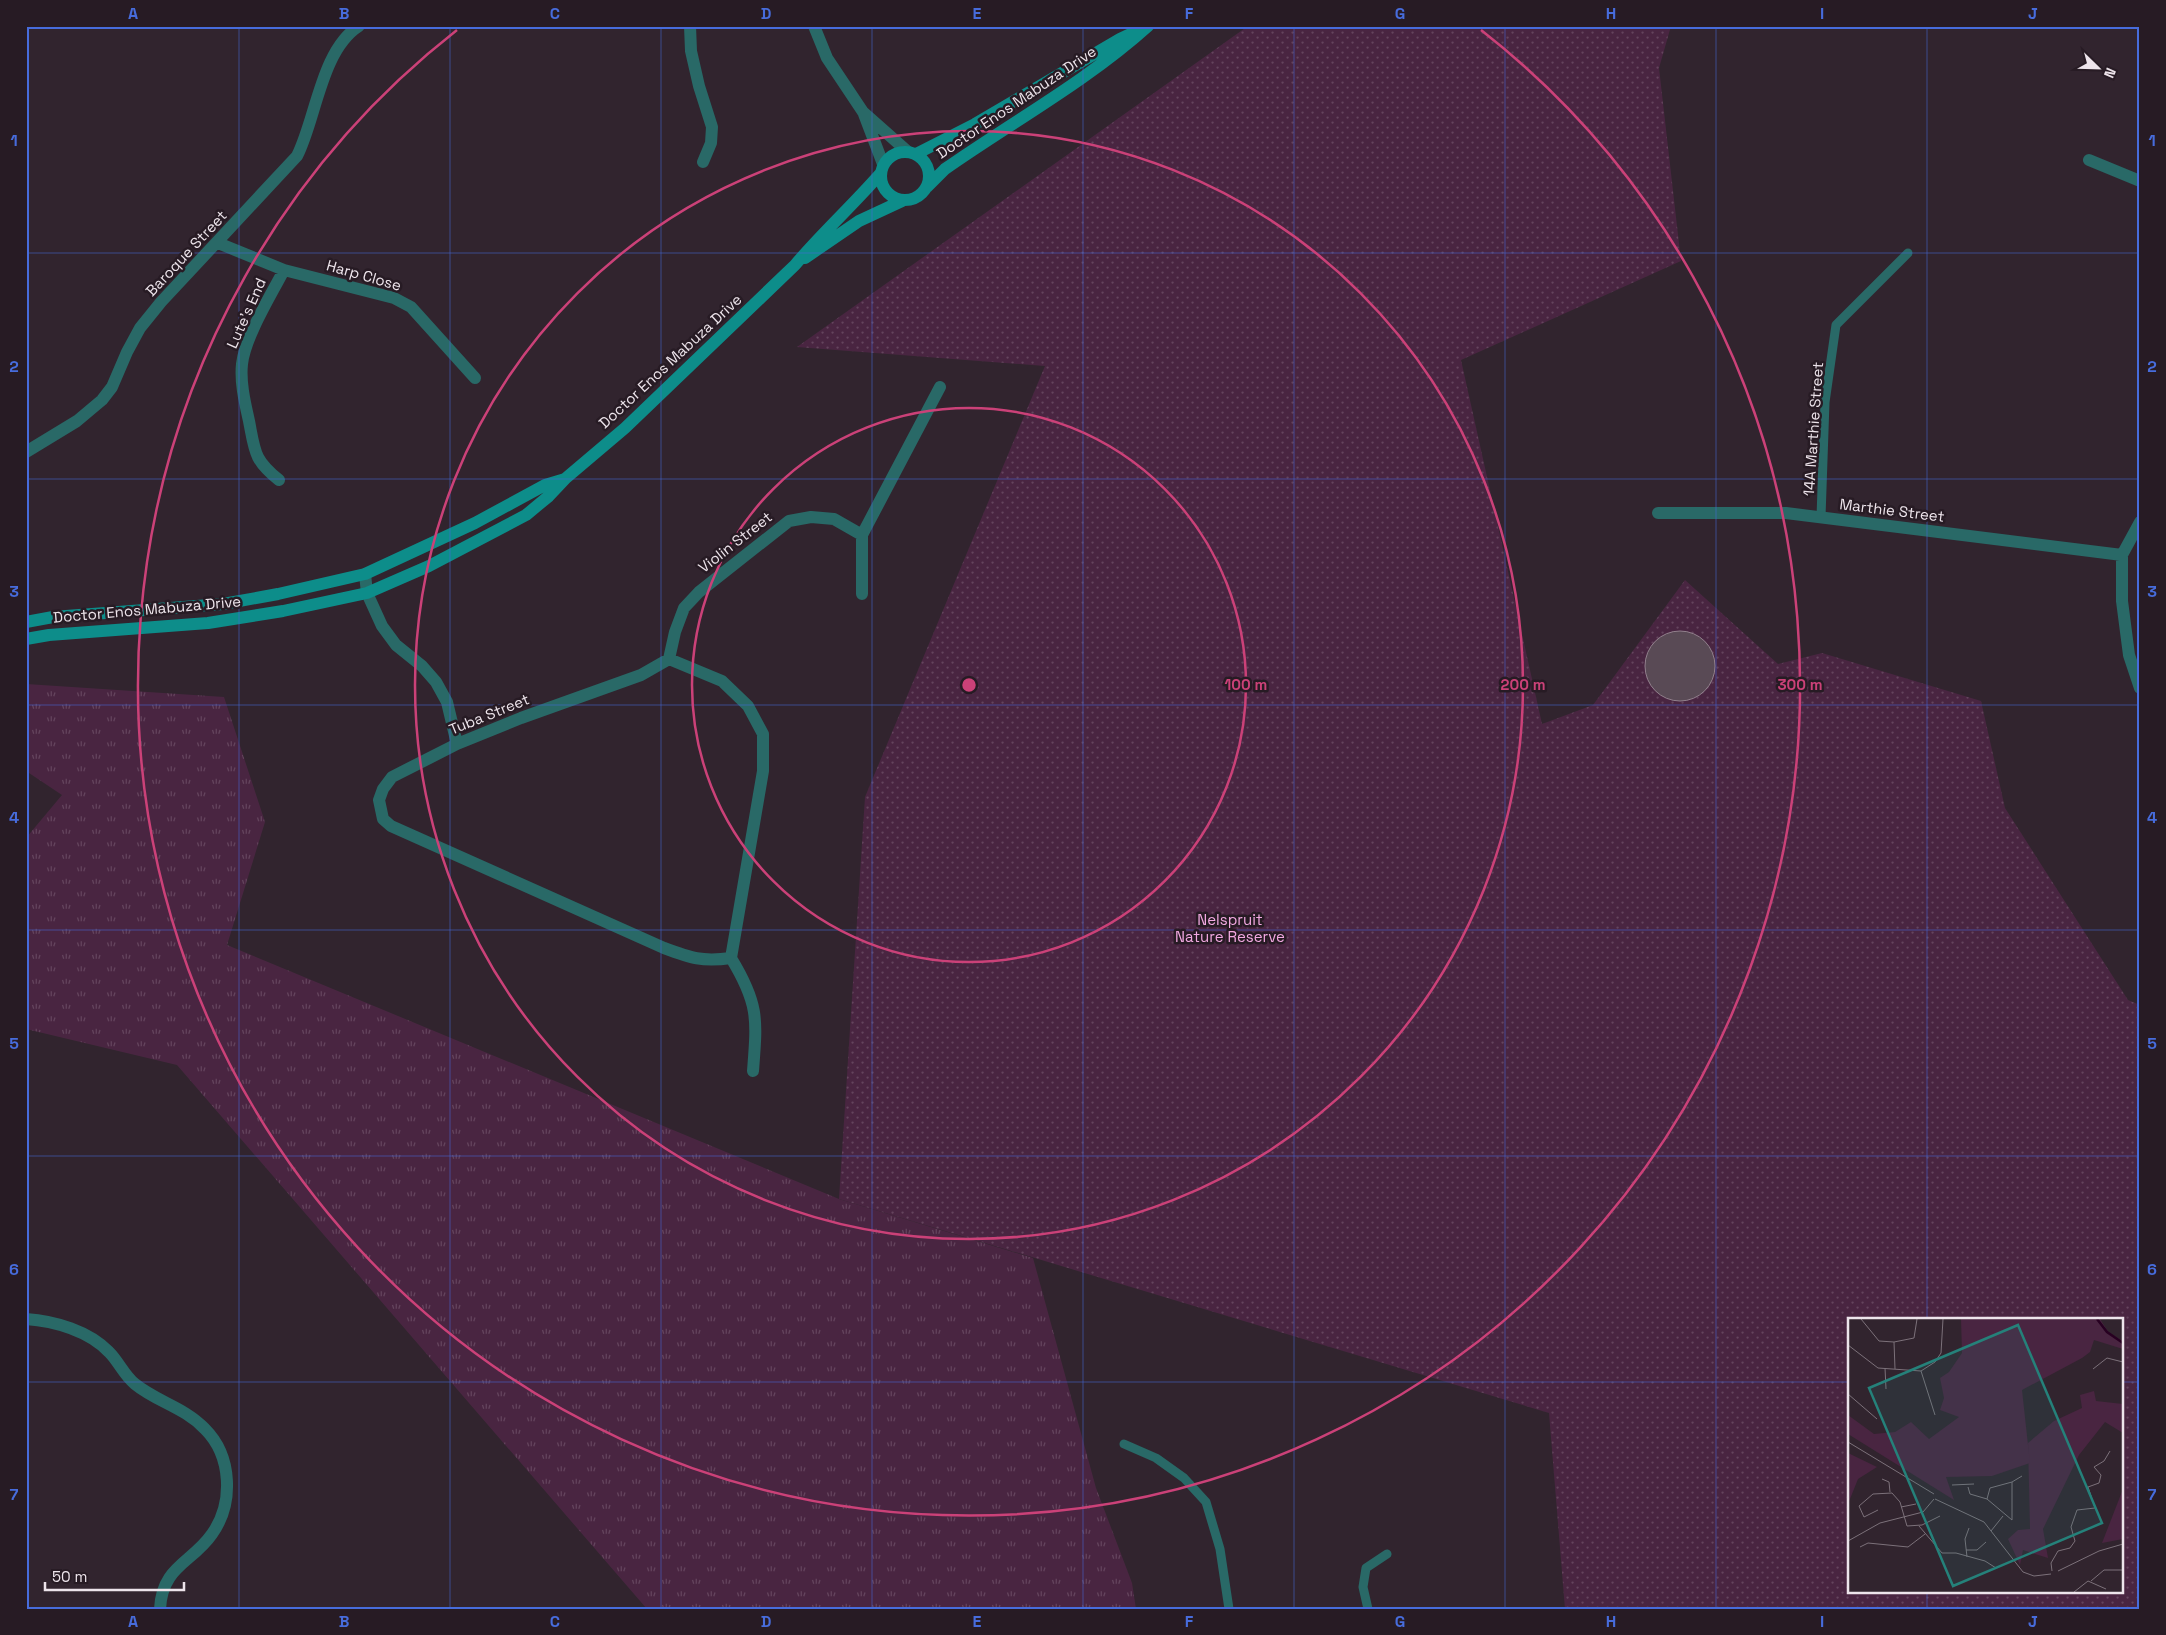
<svg xmlns="http://www.w3.org/2000/svg" width="2166" height="1635" font-family="'Space Grotesk',sans-serif">
  <style>
    .grass { fill: url(#grass-tufts) }
    .park { fill: url(#park-dots); fill-rule: evenodd }
    .building { fill: #594a55; stroke: #92818d }
    .lines { fill: none; stroke-linecap: round; stroke-linejoin: round }
    .service { stroke: #296967; stroke-width: 9 }
    .minor { stroke: #296967; stroke-width: 12 }
    .secondary { stroke: #0d8d8a; stroke-width: 12 }
    .grid { fill: none; stroke: #476cdc; stroke-width: 1; stroke-opacity: 0.55 }
    .ring { fill: none; stroke: #cb4178; stroke-width: 2.5 }
    .labels { text-anchor: middle; dominant-baseline: central; stroke-width: 5; stroke-linejoin: round; paint-order: stroke }
    .street-label { font-size: 15px; fill: #ede4eb; stroke: #271b24 }
    .park-label { font-size: 15px; fill: #f3a9e2; stroke: #271b24 }
    .inset-river { fill: none; stroke: #270021; stroke-width: 2.5 }
    .inset-road { fill: none; stroke: #7c717a; stroke-width: 1 }
    .view { fill: #25817a; fill-opacity: 0.15; stroke: #25817a; stroke-width: 2.5 }
    .inset-edge { fill: none; stroke: #ede4eb; stroke-width: 2.5 }
    .centre { fill: #cb4178; stroke: #271b24; stroke-width: 2.5 }
    .ring-label { font-size: 15px; text-anchor: middle; font-weight: bold; fill: #cb4178; stroke: #271b24; stroke-width: 5; stroke-linejoin: round; paint-order: stroke }
    .neatline { fill: none; stroke: #476cdc; stroke-width: 2 }
    .grid-label { font-size: 16px; text-anchor: middle; font-weight: bold; fill: #476cdc }
  </style>
  <defs>
    <pattern id="grass-tufts" width="24" height="20" patternUnits="userSpaceOnUse" patternTransform="scale(1.25)"><rect width="24" height="20" fill="#492541"/><path d="M3 7l-1-3M5 7V3M7 7l1-3M15 17l-1-3M17 17v-4M19 17l1-3" fill="none" stroke="#64445d"/></pattern>
    <pattern id="park-dots" width="8" height="8" patternUnits="userSpaceOnUse" patternTransform="scale(1.25)"><rect width="8" height="8" fill="#492541"/><path d="M2 2h.1M6 6h.1" fill="none" stroke="#64445d" stroke-width="1.8" stroke-linecap="round"/></pattern>
  </defs>
  <rect width="100%" height="100%" fill="#31242e"/>
  <path class="grass" d="M26,684L224,697L265,822L227,945L839,1199L1033,1258L1096,1488L1132,1583L1136,1609H647L177,1065L26,1029V838L62,795L26,771Z"/>
  <path class="park" d="M1248,26H1671L1659,68L1681,261L1461,360L1542,724L1593,705L1685,580L1778,664L1822,653L1981,701L2005,808L2128,1000L2140,1005V1609H1565L1549,1413L839,1199L865,797L1045,366L797,347ZM1850,1319H2122V1591H1850Z"/>
  <path class="building" d="M1645 666a35 35 0 1 1 70 0a35 35 0 1 1-70 0Z"/>
  <g class="lines">
    <path class="service" d="M1821,517L1825,402L1836,325L1908,253
      M1124,1444L1156,1458L1184,1478L1206,1502L1220,1549L1229,1609
      M1368,1609L1363,1587L1366,1568L1387,1554"/>
    <path class="minor" d="M690,26L691,51L699,86L712,127L711,143L703,162
      M814,26L827,58L863,112L907,151
      M864,114L883,164
      M2089,160L2140,181
      M218,243L284,270L394,298L411,307L475,378
      M26,452L77,421L102,400L112,387L127,352L140,328L161,302L297,156C316,119 321,50 359,26
      M279,480C254,460 255,452 249,421C245,403 240,383 242,364C245,337 271,295 284,270
      M1658,513H1786L2122,555
      M2140,522L2122,555V601L2129,655L2140,688
      M365,574L367,593L382,626L396,645L422,666L436,682L447,702L457,744
      M862,594V535L940,387
      M669,659L641,675L521,718L457,744L392,777L383,789L379,800L383,819L391,826L664,948C691,958 702,962 731,958
      M669,659L722,681L748,706L763,734V771L731,958C759,1004 757,1019 753,1071
      M669,659L675,632L684,608L699,592L789,521L811,517L834,519L862,535
      M26,1319C55,1321 89,1331 109,1352C119,1362 124,1375 135,1384C157,1402 184,1407 205,1429C232,1456 234,1503 212,1534C192,1563 162,1566 160,1609"/>
    <path class="secondary" d="M881 176a24 24 0 1 1 48 0a24 24 0 1 1-48 0Z
      M916,154L975,124L1120,39L1137,31
      M927,187L945,169C1012,122 1087,81 1148,26
      M805,258L859,221L902,201
      M26,622L53,617L223,604L278,594L365,574L475,523L545,485L565,479
      M26,639L49,635L208,623L283,611L367,593L429,566L526,515L549,496L566,478L625,428L795,265C822,233 853,205 880,174"/>
  </g>
  <path class="grid" d="M239,26V1609M450,26V1609M661,26V1609M872,26V1609M1083,26V1609M1294,26V1609M1505,26V1609M1716,26V1609M1927,26V1319M26,253H2140M26,479H2140M26,705H2140M26,930H2140M26,1156H2140M26,1382H1850M2122,1382H2140M1927,1591V1609"/>
  <g class="ring">
    <circle cx="969" cy="685" r="277"/>
    <circle cx="969" cy="685" r="554"/>
    <path d="M1481 30A831 831 0 1 1 457 30"/>
  </g>
  <g class="labels">
    <g class="street-label">
      <text transform="translate(1016 102) rotate(-34)">Doctor Enos Mabuza Drive</text>
      <text transform="translate(186 253) rotate(-47)">Baroque Street</text>
      <text transform="translate(364 275) rotate(16)">Harp Close</text>
      <text transform="translate(246 313) rotate(-66)">Lute's End</text>
      <text transform="translate(670 361) rotate(-43)">Doctor Enos Mabuza Drive</text>
      <text transform="translate(1813 429) rotate(-86)">14A Marthie Street</text>
      <text transform="translate(1892 510) rotate(7)">Marthie Street</text>
      <text transform="translate(735 542) rotate(-38)">Violin Street</text>
      <text transform="translate(147 609) rotate(-5)">Doctor Enos Mabuza Drive</text>
      <text transform="translate(489 714) rotate(-22)">Tuba Street</text>
    </g>
    <g class="park-label">
      <text x="1230" y="919">Nelspruit<tspan x="1230" dy="17">Nature Reserve</tspan></text>
    </g>
  </g>
  <g transform="translate(1848 1318)">
    <rect width="275" height="275" fill="#31242e"/>
    <path d="M246,73L248,83L275,86V115L257,104L231,137L195,211L200,240L175,232L172,247L160,221L170,212L182,211L180,125L206,103L234,90L232,77ZM0,135L29,149L10,161L0,186ZM275,171V221L254,225Z" fill="#492541"/>
    <path d="M113,1H252L261,15L275,23V31L246,22L242,34L234,40L174,72L182,145L144,158L98,159L106,182L0,116V97L26,116L47,114L63,104L81,121L111,99L92,92L96,80L92,60L101,54L114,35Z" fill="#492541"/>
    <path class="inset-river" d="M249,1L259,14L275,25"/>
    <path class="inset-road" d="M13,1L31,23L46,24L66,20L69,1M46,24L47,51M0,27L30,50L73,53L87,44L93,35L95,1M37,50L38,71M245,51L259,40L275,44M73,53L87,97M0,76L29,101M0,124L86,176M34,161L41,164L42,174M104,167L126,166M120,169L122,176L139,181M87,181L136,204L175,254L186,258L203,256M139,181L164,202V164M139,181L142,170L164,164L174,158M53,189L68,186M30,192L16,199L11,188L25,176L44,175L52,184L59,208M59,208L74,207L92,198M71,208L94,235H108L137,243L148,250M143,213L155,198M0,223L32,205L75,194L86,181M12,229L20,225L60,229L77,216M118,232H129L138,224M119,239L117,221L121,210M204,253L203,245L210,233L222,230L227,223L223,209L229,192L247,190L240,169L251,165L253,157L246,149L256,143L262,133M210,253L251,233L275,226M243,263L256,252H275M226,274L240,263L258,271"/>
    <path class="view" d="M170,7L254,205L105,268L21,70Z"/>
    <rect width="275" height="275" class="inset-edge"/>
  </g>
  <circle cx="969" cy="685" r="8" class="centre"/>
  <g class="ring-label">
    <text x="1246" y="690">100 m</text>
    <text x="1523" y="690">200 m</text>
    <text x="1800" y="690">300 m</text>
  </g>
  <rect width="2166" height="1635" fill="none" stroke="#271b24" stroke-width="55"/>
  <g transform="translate(2098 68) rotate(113)" stroke="#271b24" stroke-width="4" paint-order="stroke">
  <path d="M0-4L9 19L0 12L-9 19Z" fill="#ede4eb"/>
  <text y="-8" font-size="14" font-weight="bold" text-anchor="middle" fill="#ede4eb">N</text>
  </g>
  <path d="M45 1582v8h139v-8" fill="none" stroke="#ede4eb" stroke-width="2.5"/>
  <text x="52" y="1582" font-size="15" fill="#ede4eb" stroke="#271b24" stroke-width="4" paint-order="stroke">50 m</text>
  <rect x="28" y="28" width="2110" height="1580" class="neatline"/>
  <g class="grid-label">
    <text x="133" y="19">A</text>
    <text x="344" y="19">B</text>
    <text x="555" y="19">C</text>
    <text x="766" y="19">D</text>
    <text x="977" y="19">E</text>
    <text x="1189" y="19">F</text>
    <text x="1400" y="19">G</text>
    <text x="1611" y="19">H</text>
    <text x="1822" y="19">I</text>
    <text x="2033" y="19">J</text>
    <text x="14" y="146">1</text>
    <text x="2152" y="146">1</text>
    <text x="14" y="372">2</text>
    <text x="2152" y="372">2</text>
    <text x="14" y="597">3</text>
    <text x="2152" y="597">3</text>
    <text x="14" y="823">4</text>
    <text x="2152" y="823">4</text>
    <text x="14" y="1049">5</text>
    <text x="2152" y="1049">5</text>
    <text x="14" y="1275">6</text>
    <text x="2152" y="1275">6</text>
    <text x="14" y="1500">7</text>
    <text x="2152" y="1500">7</text>
    <text x="133" y="1627">A</text>
    <text x="344" y="1627">B</text>
    <text x="555" y="1627">C</text>
    <text x="766" y="1627">D</text>
    <text x="977" y="1627">E</text>
    <text x="1189" y="1627">F</text>
    <text x="1400" y="1627">G</text>
    <text x="1611" y="1627">H</text>
    <text x="1822" y="1627">I</text>
    <text x="2033" y="1627">J</text>
  </g>
</svg>
